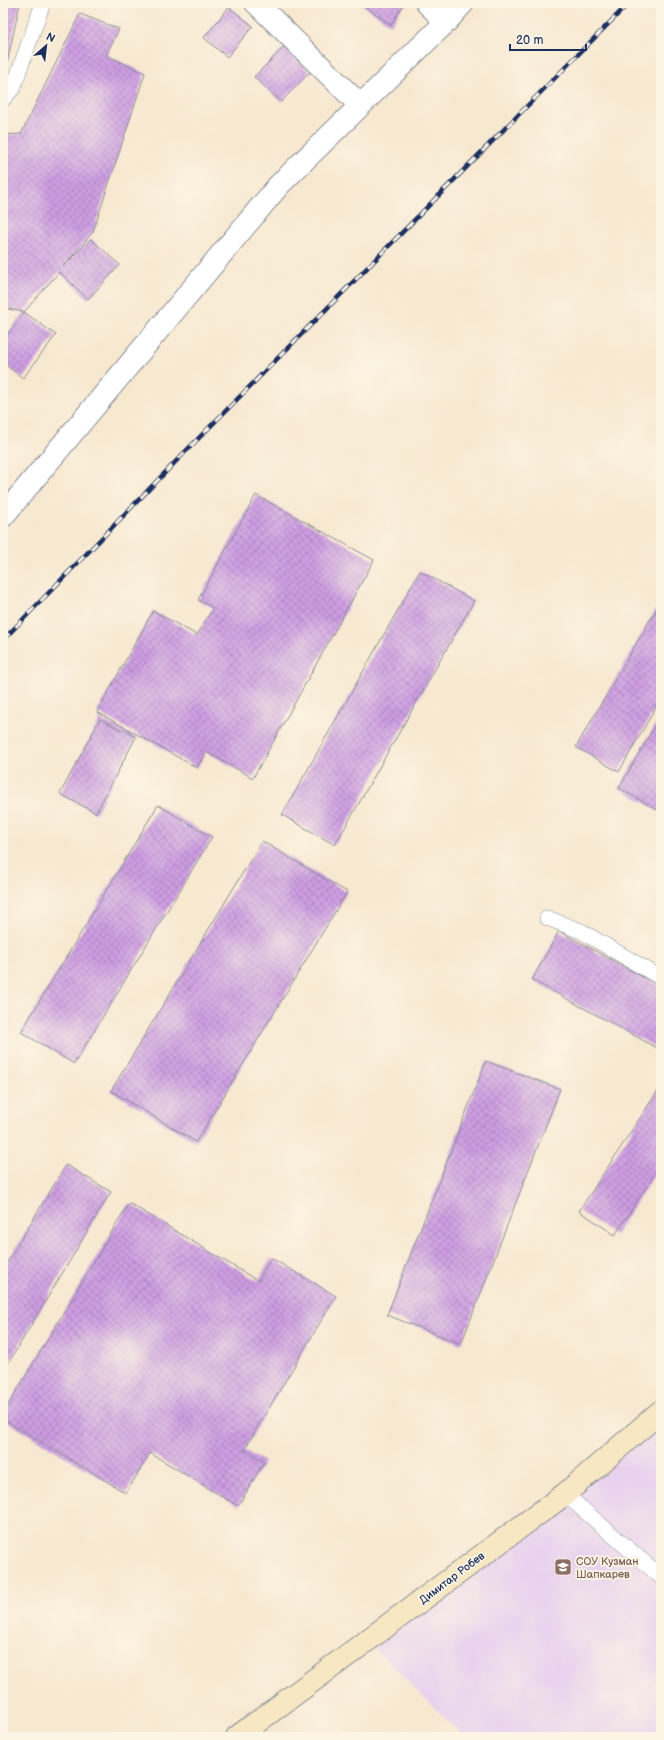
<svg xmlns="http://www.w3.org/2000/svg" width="664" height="1740" font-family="'Balsamiq Sans',sans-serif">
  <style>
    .built { fill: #e8d2ee }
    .building { fill: url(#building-cross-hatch) }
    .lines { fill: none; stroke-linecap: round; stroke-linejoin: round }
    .lane-casing { stroke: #898c97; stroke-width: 16 }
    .street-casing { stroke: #898c97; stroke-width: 24 }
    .secondary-casing { stroke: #898c97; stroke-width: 24 }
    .lane { stroke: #fff; stroke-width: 15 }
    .street { stroke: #fff; stroke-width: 22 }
    .secondary { stroke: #f7e8c3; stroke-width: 22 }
    .rail-casing { stroke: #1b2f5e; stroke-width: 4.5 }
    .rail { stroke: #fcf5e5; stroke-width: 3; stroke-dasharray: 9; stroke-linecap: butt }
    .labels { text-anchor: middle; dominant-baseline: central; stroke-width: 3.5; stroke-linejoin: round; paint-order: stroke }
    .education-label { font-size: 11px; fill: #785e54; stroke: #fcf5e5; text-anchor: start }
    .street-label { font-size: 11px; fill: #1b2f5e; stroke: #fcf5e5 }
  </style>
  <defs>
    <pattern id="building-cross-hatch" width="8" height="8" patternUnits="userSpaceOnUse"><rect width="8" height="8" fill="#ce9ee3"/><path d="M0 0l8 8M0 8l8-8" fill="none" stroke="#a681bb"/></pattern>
  </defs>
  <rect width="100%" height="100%" fill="#fcf5e5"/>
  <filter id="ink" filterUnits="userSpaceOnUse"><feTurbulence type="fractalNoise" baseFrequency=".025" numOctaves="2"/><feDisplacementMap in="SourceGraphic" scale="8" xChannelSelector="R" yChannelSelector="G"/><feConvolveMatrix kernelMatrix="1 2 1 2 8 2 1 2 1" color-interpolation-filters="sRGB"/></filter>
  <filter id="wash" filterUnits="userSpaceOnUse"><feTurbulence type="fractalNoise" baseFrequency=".012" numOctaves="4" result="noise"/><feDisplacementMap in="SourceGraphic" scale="16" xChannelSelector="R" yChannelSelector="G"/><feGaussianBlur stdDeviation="0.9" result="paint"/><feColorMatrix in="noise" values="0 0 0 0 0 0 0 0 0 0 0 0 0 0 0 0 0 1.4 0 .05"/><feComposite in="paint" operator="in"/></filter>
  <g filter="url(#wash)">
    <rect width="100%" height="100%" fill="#f7e8d0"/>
    <path class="built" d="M661,1411V1737H464L367,1641Z"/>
    <g id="blocks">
      <path class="building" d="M3,3H20L4,77H3Z
        M360,3H405L391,25Z
        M229,7L253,26L227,57L204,38Z
        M80,14L119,29L106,55L145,73L93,232L63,267L91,239L120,265L88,299L59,272L24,312L3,308V135L21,134Z
        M284,47L310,72L281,102L254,77Z
        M24,312L56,335L23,378L3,363V340Z
        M256,495L374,560L253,778L206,752L197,768L97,712L153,611L197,635L213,608L198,600Z
        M420,571L474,601L335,845L282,815Z
        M661,601V698L619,772L576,747Z
        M661,715V812L619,788Z
        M100,719L136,737L96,813L60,794Z
        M158,805L212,837L74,1064L21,1032Z
        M262,841L347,892L196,1142L111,1091Z
        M559,931L661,987V1050L532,980Z
        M486,1061L560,1089L461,1344L387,1315Z
        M661,1086V1165L615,1235L579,1211Z
        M66,1165L111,1192L3,1372V1269Z
        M129,1203L258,1281L271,1258L336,1296L244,1450L264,1462L238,1506L150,1453L126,1493L3,1419V1414Z"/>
    </g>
  </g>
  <g filter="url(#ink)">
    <use href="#blocks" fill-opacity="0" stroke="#898c97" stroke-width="1"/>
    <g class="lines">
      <g class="lane-casing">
        <path id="lane" d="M3,99L13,88L43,3
          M547,918L581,931L661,978
          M565,1494L661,1577"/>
      </g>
      <g class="street-casing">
        <path id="street" d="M256,3L360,105
          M427,3L446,22
          M3,516L279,185L446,22L463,3"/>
      </g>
      <g class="secondary-casing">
        <path id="secondary" d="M237,1737L565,1494L661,1411"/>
      </g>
      <use href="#lane" class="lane"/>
      <use href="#street" class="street"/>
      <use href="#secondary" class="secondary"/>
      <g class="rail-casing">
        <path id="rail" d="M3,640L186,451L629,3"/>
      </g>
      <use href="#rail" class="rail"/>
    </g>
  </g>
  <defs>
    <g id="school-square" transform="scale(0.9)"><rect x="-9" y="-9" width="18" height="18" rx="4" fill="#8d6e63" stroke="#fcf5e5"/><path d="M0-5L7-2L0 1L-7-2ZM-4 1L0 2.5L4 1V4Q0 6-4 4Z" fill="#fff"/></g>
  </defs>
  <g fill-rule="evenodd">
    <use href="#school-square" x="563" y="1567"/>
  </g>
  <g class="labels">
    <g class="education-label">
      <text x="576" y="1561">СОУ Кузман<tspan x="576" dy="13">Шапкарев</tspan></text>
    </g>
    <g class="street-label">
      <text transform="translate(452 1578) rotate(-37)">Димитар Робев</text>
    </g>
  </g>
  <rect width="664" height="1740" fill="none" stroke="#fcf5e5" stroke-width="16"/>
  <g transform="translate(46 46) rotate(28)" stroke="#fcf5e5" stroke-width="3" paint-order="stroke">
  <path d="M0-3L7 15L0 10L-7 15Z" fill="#1b2f5e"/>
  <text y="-6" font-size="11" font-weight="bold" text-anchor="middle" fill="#1b2f5e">N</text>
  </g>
  <path d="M510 44v6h76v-6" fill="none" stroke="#1b2f5e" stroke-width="2"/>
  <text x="516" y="44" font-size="12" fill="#1b2f5e" stroke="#fcf5e5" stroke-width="3" paint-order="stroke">20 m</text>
</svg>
